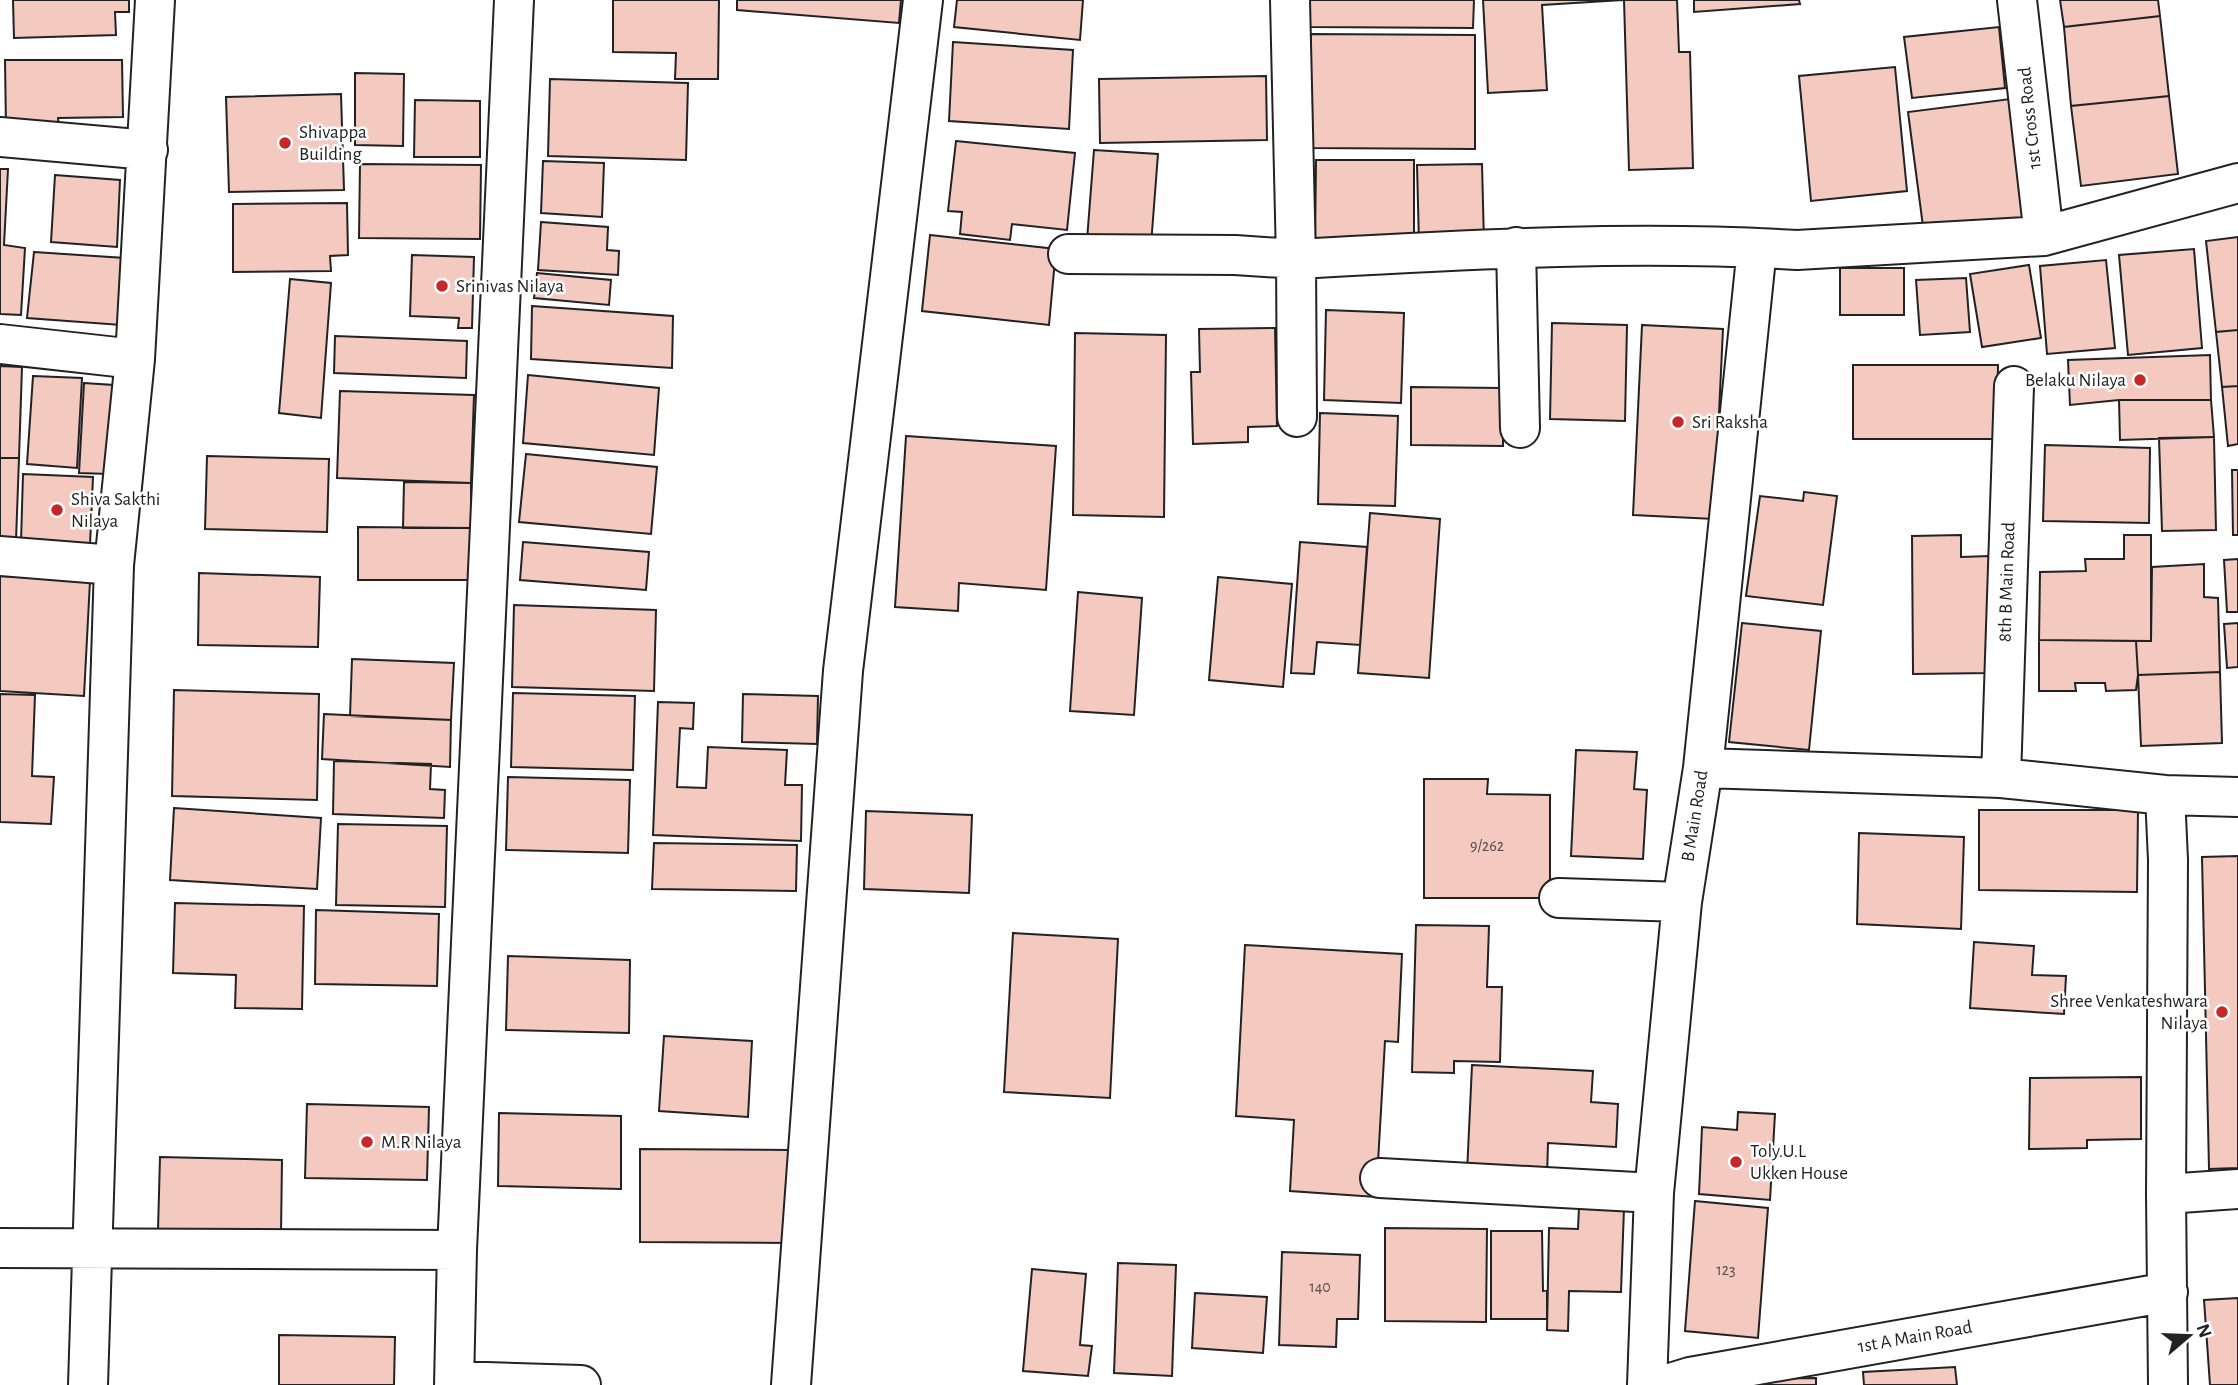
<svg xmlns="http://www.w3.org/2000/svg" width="2238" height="1385" font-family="'Alegreya Sans',sans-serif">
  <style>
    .building { fill: #f3c9c0; stroke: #222; stroke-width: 2 }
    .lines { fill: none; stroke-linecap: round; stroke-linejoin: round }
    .street-casing { stroke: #222; stroke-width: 42 }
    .street { stroke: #fff; stroke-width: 38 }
    .poi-dot { fill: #c62828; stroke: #fff; stroke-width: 2.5 }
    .labels { text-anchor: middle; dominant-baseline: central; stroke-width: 5; stroke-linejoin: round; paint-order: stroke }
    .number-label { font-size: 16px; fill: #564c4a }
    .street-label { font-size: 19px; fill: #222; stroke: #fff }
    .poi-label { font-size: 19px; fill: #222; stroke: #fff; text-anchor: start }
  </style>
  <rect width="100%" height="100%" fill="#fff"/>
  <path class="building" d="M13,0H129V12H115L116,35L14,38Z
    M613,0H719L718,79H675L676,53L613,52Z
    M737,0H901L899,23L737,10Z
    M957,0H1083L1080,40L954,27Z
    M1310,0H1474L1473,28L1309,27Z
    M1483,0H1623L1542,5L1547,90L1488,93Z
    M1624,0H1677L1679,52H1690L1693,168L1629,170Z
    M1694,0H1799L1800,4L1694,12Z
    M2060,0H2158L2160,16L2064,27Z
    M2160,16L2169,96L2071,106L2064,27Z
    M1999,27L2005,88L1912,98L1904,37Z
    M1311,34L1475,35V149L1310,148Z
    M953,42L1073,50L1069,129L949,121Z
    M5,60H122L123,117L58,118L59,128L6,129Z
    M1895,67L1907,191L1811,201L1799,76Z
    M355,73L404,74L403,146L355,145Z
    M1266,76L1267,140L1100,143L1099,79Z
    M550,79L688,83L686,160L548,156Z
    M341,94L344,190L229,192L226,97Z
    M2169,96L2178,174L2081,186L2071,106Z
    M2010,99L2025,221L1924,234L1908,112Z
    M415,100L480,101V157H414Z
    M956,141L1075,153L1067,230L1012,224L1010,240L960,234L962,212L948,211Z
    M1094,150L1158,154L1151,245L1087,240Z
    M1316,160H1414V247L1315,246Z
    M543,161L604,163L602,217L541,213Z
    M360,164L481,165L480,239L359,238Z
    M1482,164L1484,242L1419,243L1417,165Z
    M0,169H8L4,245L25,248L21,315L0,314Z
    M55,175L120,180L117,247L51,242Z
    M347,203L348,255L330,256L331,271L233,272V204Z
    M541,222L608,227L607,250L619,251L618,275L538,270Z
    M930,235L1056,249L1049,325L922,311Z
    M2238,237V330L2216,332L2206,241Z
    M2194,249L2202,348L2128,355L2119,255Z
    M34,252L125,258L121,325L27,318Z
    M412,255L474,257L472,328H458L459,318L410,316Z
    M2106,260L2115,348L2047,354L2040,266Z
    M2029,265L2041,338L1982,347L1970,274Z
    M1840,268H1904V315H1840Z
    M537,273L611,280L609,305L534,298Z
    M1966,278L1970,332L1920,335L1916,280Z
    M290,279L331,283L321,418L279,413Z
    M532,306L673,316L672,368L531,359Z
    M1326,310L1404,313L1401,403L1324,400Z
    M1552,323L1627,325L1625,421L1550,419Z
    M1642,325L1723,329L1714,519L1633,515Z
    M1275,328L1277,426L1248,427V442L1193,444L1191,372H1200L1199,329Z
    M2238,330V386L2222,387L2216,332Z
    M1075,333L1166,335L1164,517L1073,515Z
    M335,336L467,341L466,378L334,373Z
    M2210,355L2211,400H2119L2070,405L2068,360Z
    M1853,365H1998L1997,439H1853Z
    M0,366L22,367L19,458H0Z
    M528,375L659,388L654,455L523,443Z
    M33,376L82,378L77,468L27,464Z
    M84,383L114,385L109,474L79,473Z
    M2238,386V444L2228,446L2222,387Z
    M1411,387L1503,388V446L1411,445Z
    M340,391L474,395L471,483L337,478Z
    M2119,400H2211L2214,437L2120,440Z
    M1320,413L1398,416L1395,506L1318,504Z
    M906,436L1056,446L1046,590L959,583L958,611L895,607Z
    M2214,437L2216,530L2162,531L2159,438Z
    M2045,445L2150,448L2149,523L2043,521Z
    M526,454L657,467L651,534L519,522Z
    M207,456L329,459L327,532L205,529Z
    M0,458H19L16,541H0Z
    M2232,470H2238V535H2233Z
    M23,474L93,477L90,545L21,542Z
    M404,482L471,483V528H403Z
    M1804,492L1837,496L1823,605L1746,596L1760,496L1803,501Z
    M1370,513L1440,519L1429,678L1358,673Z
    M358,527L471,528V580H358Z
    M1961,535V557L1989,556L1991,673L1913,674L1912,536Z
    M2124,535H2151V641L2039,640L2040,572L2086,571L2085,559H2124Z
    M523,542L649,552L646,590L520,580Z
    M1300,542L1367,547L1360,645L1317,642L1314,674L1291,673Z
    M2238,559V612H2227L2224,560Z
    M2204,564V597L2218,598L2220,672L2138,675L2136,641H2151L2152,567Z
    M199,573L320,577L318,647L198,645Z
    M0,576L90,581L84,696L0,691Z
    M1218,577L1292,584L1283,687L1209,680Z
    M1078,592L1142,598L1134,715L1070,711Z
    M514,605L656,610L654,691L512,687Z
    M1742,623L1821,631L1809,750L1729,742Z
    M2238,623V667L2227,668L2224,624Z
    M2039,640L2136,641L2138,675L2136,690L2106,691L2105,683H2075L2076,691H2039Z
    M352,659L454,663L451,720L350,716Z
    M2220,672L2222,743L2141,746L2138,675Z
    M174,690L319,694L317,800L172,796Z
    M513,693L635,696L633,770L511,767Z
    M0,694L35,695L32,776L54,777L51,824L0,822Z
    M743,694L818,696L817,744L742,742Z
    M658,702L694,703L693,729L680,728L677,787L706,788L708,747L787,750L785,785H802L801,841L653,835Z
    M324,714L451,720L450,767L322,759Z
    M1576,750L1637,752L1634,789L1647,790L1643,859L1571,856Z
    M334,761L431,764L430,789L445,790L444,818L333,814Z
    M508,777L630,780L628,853L506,850Z
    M1424,779H1488L1487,794L1550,795V898H1424Z
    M174,808L321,818L317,889L170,880Z
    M1979,810H2138L2137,892L1979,890Z
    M866,811L972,815L969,893L864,889Z
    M338,824L447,826L445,907L336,905Z
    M1859,833L1964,837L1961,929L1857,924Z
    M654,843L797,845L796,891L652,889Z
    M2238,856V1168L2209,1169L2202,857Z
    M175,903L304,906L302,1009L235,1008L236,975L173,973Z
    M316,910L439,914L437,986L315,984Z
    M1416,925L1489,926L1487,987H1502L1500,1062L1454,1061V1073L1412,1072Z
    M1013,933L1118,939L1110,1098L1004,1092Z
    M1974,942L2034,946L2032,975L2066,976L2064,1014L1970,1008Z
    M1245,945L1402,954L1398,1042L1385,1041L1376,1197L1290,1191L1294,1120L1236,1116Z
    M508,956L630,960L629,1033L506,1030Z
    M664,1036L752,1041L748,1117L659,1111Z
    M1472,1065L1593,1071L1591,1102L1618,1104L1616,1147L1548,1143L1547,1177L1467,1173Z
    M2141,1077V1139L2087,1140V1148L2029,1149L2030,1078Z
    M307,1104L429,1107L427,1180L305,1178Z
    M1738,1112L1775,1114L1770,1200L1699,1194L1702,1127L1737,1130Z
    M499,1113L621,1116V1189L498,1186Z
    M640,1149L790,1150L789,1243L640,1242Z
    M160,1157L282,1160L281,1233L158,1230Z
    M1695,1201L1768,1208L1758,1338L1685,1331Z
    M1579,1207L1624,1208L1621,1292L1569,1291L1568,1331L1547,1330L1549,1228L1578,1229Z
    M1385,1228L1487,1229L1486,1322L1385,1321Z
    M1491,1231H1542L1543,1291L1547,1290V1319H1491Z
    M1282,1252L1360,1255L1358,1319H1337L1336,1347L1279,1345Z
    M1118,1263L1176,1265L1172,1376L1114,1373Z
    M1032,1269L1086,1274L1080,1345L1092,1346L1088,1376L1023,1371Z
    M1195,1293L1267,1297L1263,1353L1192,1348Z
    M2238,1298V1385H2210L2204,1300Z
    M279,1335L395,1337L394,1385H279Z
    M1955,1367L1957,1385H1864L1863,1372Z
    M1816,1378V1385H1744V1379Z"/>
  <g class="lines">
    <g class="street-casing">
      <path id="street" d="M1290,0L1296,259C1463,250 1630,240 1797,250L2044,236L2238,183
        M2017,0L2044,236
        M0,137L148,150
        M1516,247L1520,428
        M1068,254L1235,255L1296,259L1297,417
        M0,344L135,359
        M0,556L114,565
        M1703,768L2001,778L2165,795L2238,797
        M2001,778L2014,386
        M2165,795L2168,860L2166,1194L2168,1385
        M1559,898L1682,902
        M1380,1178L1654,1193
        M2166,1194L2238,1189
        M0,1248L457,1250
        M455,1381L581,1385
        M88,1385L114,565L135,359L155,0
        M454,1385L457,1250L514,0
        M791,1385L843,671L923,0
        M1647,1385L1654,1193L1682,902L1703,768L1757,248
        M1664,1385L1690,1377L2168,1292"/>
    </g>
    <use href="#street" class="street"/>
  </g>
  <g class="poi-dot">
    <circle cx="285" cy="143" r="7"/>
    <circle cx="442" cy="286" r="7"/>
    <circle cx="2140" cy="380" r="7"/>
    <circle cx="1678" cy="422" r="7"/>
    <circle cx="57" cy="510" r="7"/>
    <circle cx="2222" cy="1012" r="7"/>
    <circle cx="367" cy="1142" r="7"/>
    <circle cx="1736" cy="1162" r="7"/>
  </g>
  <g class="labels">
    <g class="number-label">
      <text x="1487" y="846">9/262</text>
      <text x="1726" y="1270">123</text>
      <text x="1320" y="1287">140</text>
    </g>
    <g class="street-label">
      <text transform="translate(2030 118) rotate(-96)">1st Cross Road</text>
      <text transform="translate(2007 582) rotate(-88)">8th B Main Road</text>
      <text transform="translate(1695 816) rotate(-81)">B Main Road</text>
      <text transform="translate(1915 1337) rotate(-10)">1st A Main Road</text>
    </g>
    <g class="poi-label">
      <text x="299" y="132">Shivappa<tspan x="299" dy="22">Building</tspan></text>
      <text x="456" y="286">Srinivas Nilaya</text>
      <text x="2126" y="380" text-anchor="end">Belaku Nilaya</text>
      <text x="1692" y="422">Sri Raksha</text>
      <text x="71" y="499">Shiva Sakthi<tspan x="71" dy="22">Nilaya</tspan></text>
      <text x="2208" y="1001" text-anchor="end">Shree Venkateshwara<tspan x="2208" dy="22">Nilaya</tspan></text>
      <text x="381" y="1142">M.R Nilaya</text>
      <text x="1750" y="1151">Toly.U.L<tspan x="1750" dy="22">Ukken House</tspan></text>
    </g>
  </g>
  <g transform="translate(2189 1336) rotate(71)" stroke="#ffffff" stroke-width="5" paint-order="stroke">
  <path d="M0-5L12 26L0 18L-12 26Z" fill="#222222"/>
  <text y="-10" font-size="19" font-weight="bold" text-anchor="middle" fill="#222222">N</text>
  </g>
</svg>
